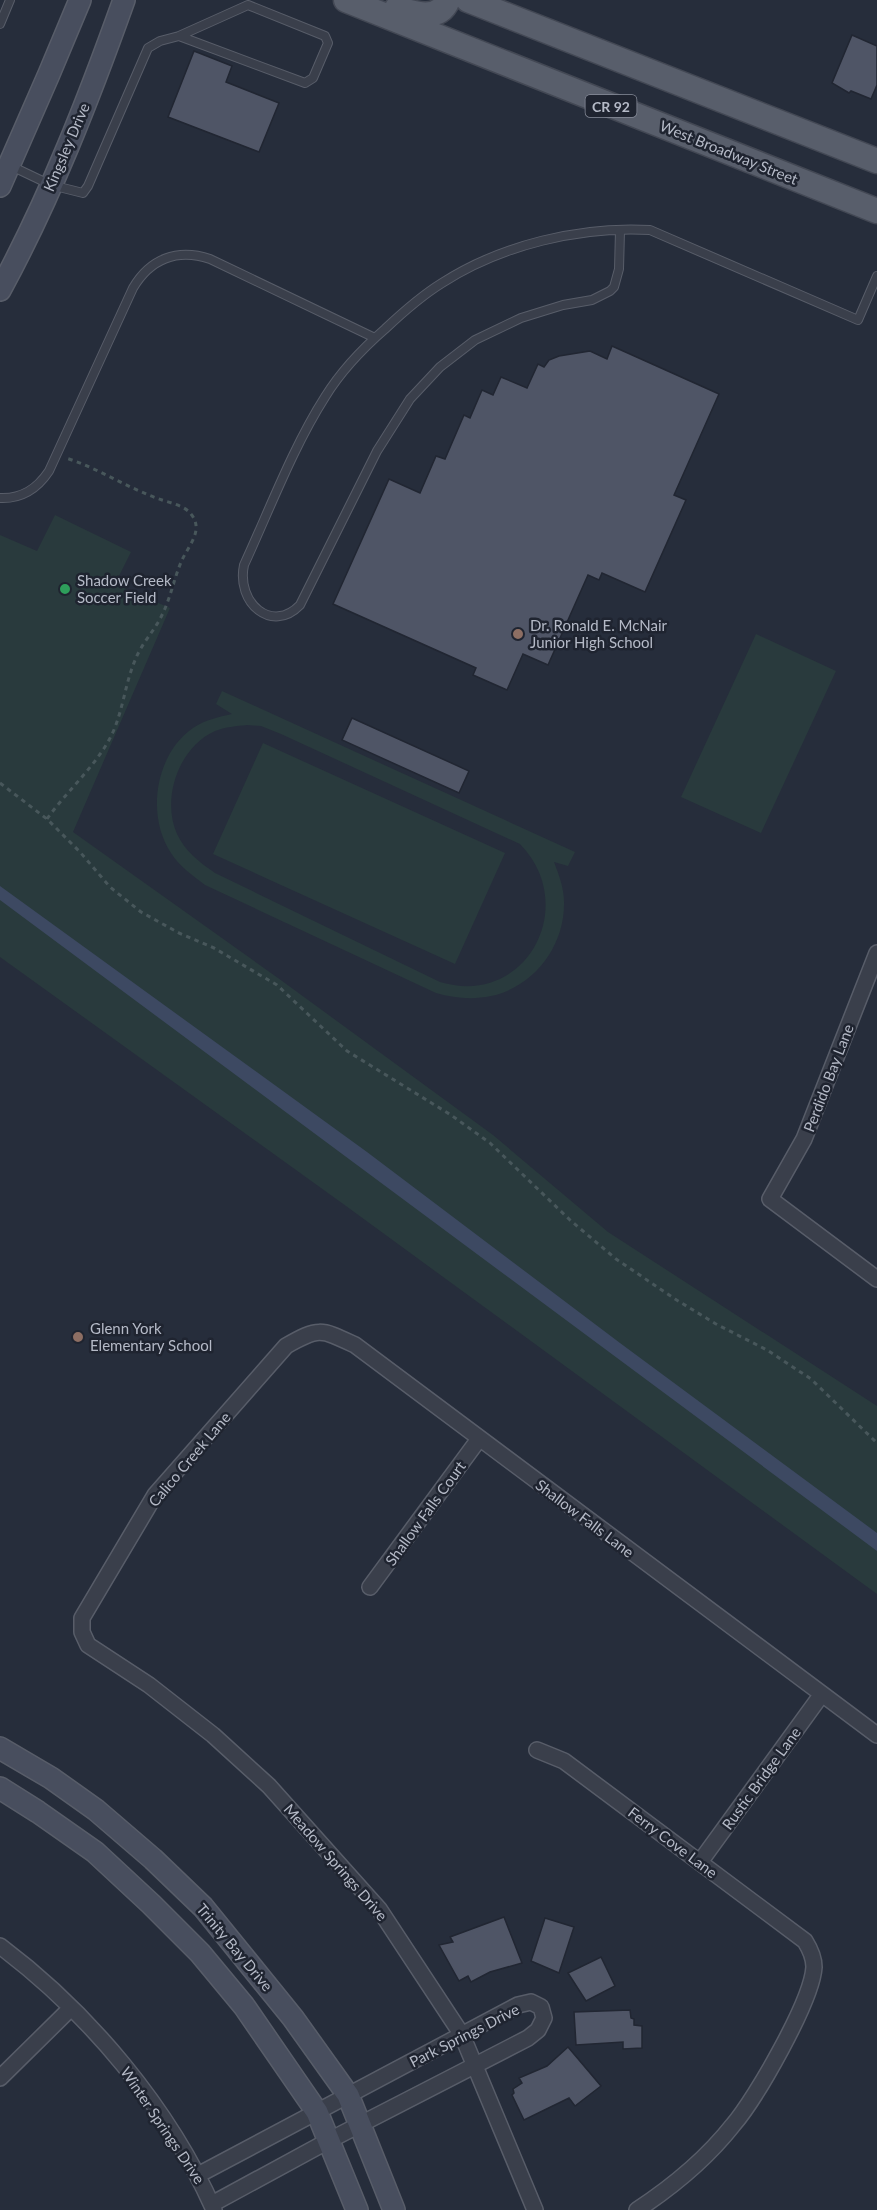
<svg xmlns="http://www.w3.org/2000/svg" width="877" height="2210" font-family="Lato,sans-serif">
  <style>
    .green { fill: #293a3d; fill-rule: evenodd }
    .water { fill: #3d4962 }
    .building { fill: #4f5566; stroke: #212632; stroke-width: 1.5 }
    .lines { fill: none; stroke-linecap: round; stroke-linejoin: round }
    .lane-casing { stroke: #585d69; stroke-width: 10 }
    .street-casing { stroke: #585d69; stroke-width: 18 }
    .secondary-casing { stroke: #585d69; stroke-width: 24 }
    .primary-casing { stroke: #434854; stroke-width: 27 }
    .path { stroke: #48575b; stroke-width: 3; stroke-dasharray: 4.5 4.5; stroke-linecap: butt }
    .lane { stroke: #3a3f4b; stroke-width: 8 }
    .street { stroke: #3a3f4b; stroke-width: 15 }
    .secondary { stroke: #484e5e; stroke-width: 21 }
    .primary { stroke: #585e6b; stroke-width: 24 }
    .leisure-dot { fill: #2e9e5b; stroke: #1f2430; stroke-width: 2 }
    .education-dot { fill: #8d6e63; stroke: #1f2430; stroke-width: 2 }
    .labels { text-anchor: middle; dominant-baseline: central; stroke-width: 5; stroke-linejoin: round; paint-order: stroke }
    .shield { fill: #1f2430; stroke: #888d9a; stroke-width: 1.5 }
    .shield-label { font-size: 14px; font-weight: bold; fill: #b5bac7 }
    .street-label { font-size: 15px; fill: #b5bac7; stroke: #1f2430 }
    .poi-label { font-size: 15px; fill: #b5bac7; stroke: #1f2430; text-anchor: start }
  </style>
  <rect width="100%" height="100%" fill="#262d3b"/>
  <path class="green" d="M55,515L131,552L115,584L170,608L73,832L278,978L493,1135L608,1232L877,1406V1594L346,1206L0,957V535L37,551Z
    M756,634L836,671L761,833L681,797Z
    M222,691L575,852L568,866L554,862C559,875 564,888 564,902C565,946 534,987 491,996C472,1000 454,998 436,993L205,885C193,876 179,866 171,853C146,816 155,754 193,728C205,720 218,717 232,714L216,704ZM247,725L261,726L281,734L520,844C580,905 527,1008 440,982L215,873C199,862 185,851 177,834C161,798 179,747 215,731C225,727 237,726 247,725Z
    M263,743L505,853L455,964L213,854Z"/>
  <path class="water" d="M0,886L367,1152L620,1343L877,1533V1551L0,900Z"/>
  <path class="building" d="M852,35L877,46V85L871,99L851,91L849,93L832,83Z
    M194,51L232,66L226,82L279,103L259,152L168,117Z
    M612,346L719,394L674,495L686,500L645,592L602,573L599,580L588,575L548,665L523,654L507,690L473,675L476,668L333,604L389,479L420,493L436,456L445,459L464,415L470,418L482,390L493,395L501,377L527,388L538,364L544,367L549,360L559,356L590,351L607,359Z
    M352,718L469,771L459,793L342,740Z
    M504,1917L522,1963L490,1972L471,1982L468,1976L459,1981L439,1945L453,1942L450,1937Z
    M545,1918L574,1927L559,1973L531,1961Z
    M601,1957L615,1986L586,2001L568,1973Z
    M630,2010L631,2018L634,2019V2025L642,2026V2048L623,2049V2042L576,2045L574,2012Z
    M568,2047L601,2086L575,2106L569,2098L524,2120L512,2095L514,2093L513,2089L522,2083L519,2078L547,2066Z"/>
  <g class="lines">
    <g class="lane-casing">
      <path id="lane" d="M0,24L10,0
        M9,165L51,185L83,193L88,186L148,48L160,41L179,36L305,83L313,78L328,43L325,36L248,5L179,36
        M620,231L619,269L614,287L610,291L592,300L563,305L521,318L475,340L440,367L410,399L377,451L300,605C272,634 236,603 244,565C269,511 293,447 325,397C341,371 362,349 385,329C403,312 421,296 442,283C501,245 580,226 650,230L858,320L877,276
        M0,498C22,499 37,489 49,471L133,288C150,259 177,248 210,259L375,338"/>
    </g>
    <g class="street-casing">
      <path id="street" d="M877,953L804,1139L770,1199L877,1279
        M370,1587L479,1439
        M537,1750L564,1761L805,1941C810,1949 814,1957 814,1967C812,2001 756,2098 733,2125C707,2158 672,2187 637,2210
        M700,1862L822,1694
        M0,1946C89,2013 169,2108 214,2210
        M0,2078L71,2008
        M198,2175L518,2005L531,2002L541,2007L544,2018L538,2030L528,2038L328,2141L212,2204
        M535,2210L462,2035L379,1909L269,1786L213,1735L149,1685L88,1645L82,1632V1618L155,1495L286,1346C319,1327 321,1329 355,1345L877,1735"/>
    </g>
    <g class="secondary-casing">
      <path id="secondary" d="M0,186L49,74L80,0
        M0,290C50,198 89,98 124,0
        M0,1748L51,1778L96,1810L153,1859L203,1907L293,2018L348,2095L394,2210
        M0,1788L38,1812L95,1852L151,1904L200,1953L244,2006L317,2112L357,2210"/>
    </g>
    <g class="primary-casing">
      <path id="primary" d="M346,0L877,211
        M468,0L877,161
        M397,8C414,14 439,22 448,0"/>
    </g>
    <path class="path" d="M0,783L47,819L80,852L110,887L141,912L179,933L214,948L277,985L347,1051L451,1115L490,1143L570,1220L616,1259L675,1299L716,1324L767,1350L811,1379L877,1443
      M47,819C66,792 92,770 109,740C123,715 124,685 136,658C142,643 155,630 162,615C171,597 174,578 182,560C189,545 204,530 191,514C185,506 171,503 162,500C129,489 100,469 66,458"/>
    <use href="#lane" class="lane"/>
    <use href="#street" class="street"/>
    <use href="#secondary" class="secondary"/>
    <use href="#primary" class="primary"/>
  </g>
  <circle class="leisure-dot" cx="65" cy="589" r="6"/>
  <g class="education-dot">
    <circle cx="518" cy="634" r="6"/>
    <circle cx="78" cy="1337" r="6"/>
  </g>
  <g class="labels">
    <rect class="shield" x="585.5" y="95" width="51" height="22" rx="4.5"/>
    <g class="shield-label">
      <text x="611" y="106">CR 92</text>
    </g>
    <g class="street-label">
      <text transform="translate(66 147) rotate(-67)">Kingsley Drive</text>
      <text transform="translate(729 152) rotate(22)">West Broadway Street</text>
      <text transform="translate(828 1078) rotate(-69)">Perdido Bay Lane</text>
      <text transform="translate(189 1459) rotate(-50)">Calico Creek Lane</text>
      <text transform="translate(425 1513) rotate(-54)">Shallow Falls Court</text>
      <text transform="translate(585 1518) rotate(37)">Shallow Falls Lane</text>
      <text transform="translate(761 1778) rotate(-54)">Rustic Bridge Lane</text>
      <text transform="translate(673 1842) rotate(37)">Ferry Cove Lane</text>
      <text transform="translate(336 1862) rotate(49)">Meadow Springs Drive</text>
      <text transform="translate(235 1947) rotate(50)">Trinity Bay Drive</text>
      <text transform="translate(464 2035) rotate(-27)">Park Springs Drive</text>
      <text transform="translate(163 2125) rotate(56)">Winter Springs Drive</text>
    </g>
    <g class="poi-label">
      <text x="77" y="580">Shadow Creek<tspan x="77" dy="17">Soccer Field</tspan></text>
      <text x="530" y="625">Dr. Ronald E. McNair<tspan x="530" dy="17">Junior High School</tspan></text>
      <text x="90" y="1328">Glenn York<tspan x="90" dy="17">Elementary School</tspan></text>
    </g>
  </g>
</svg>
